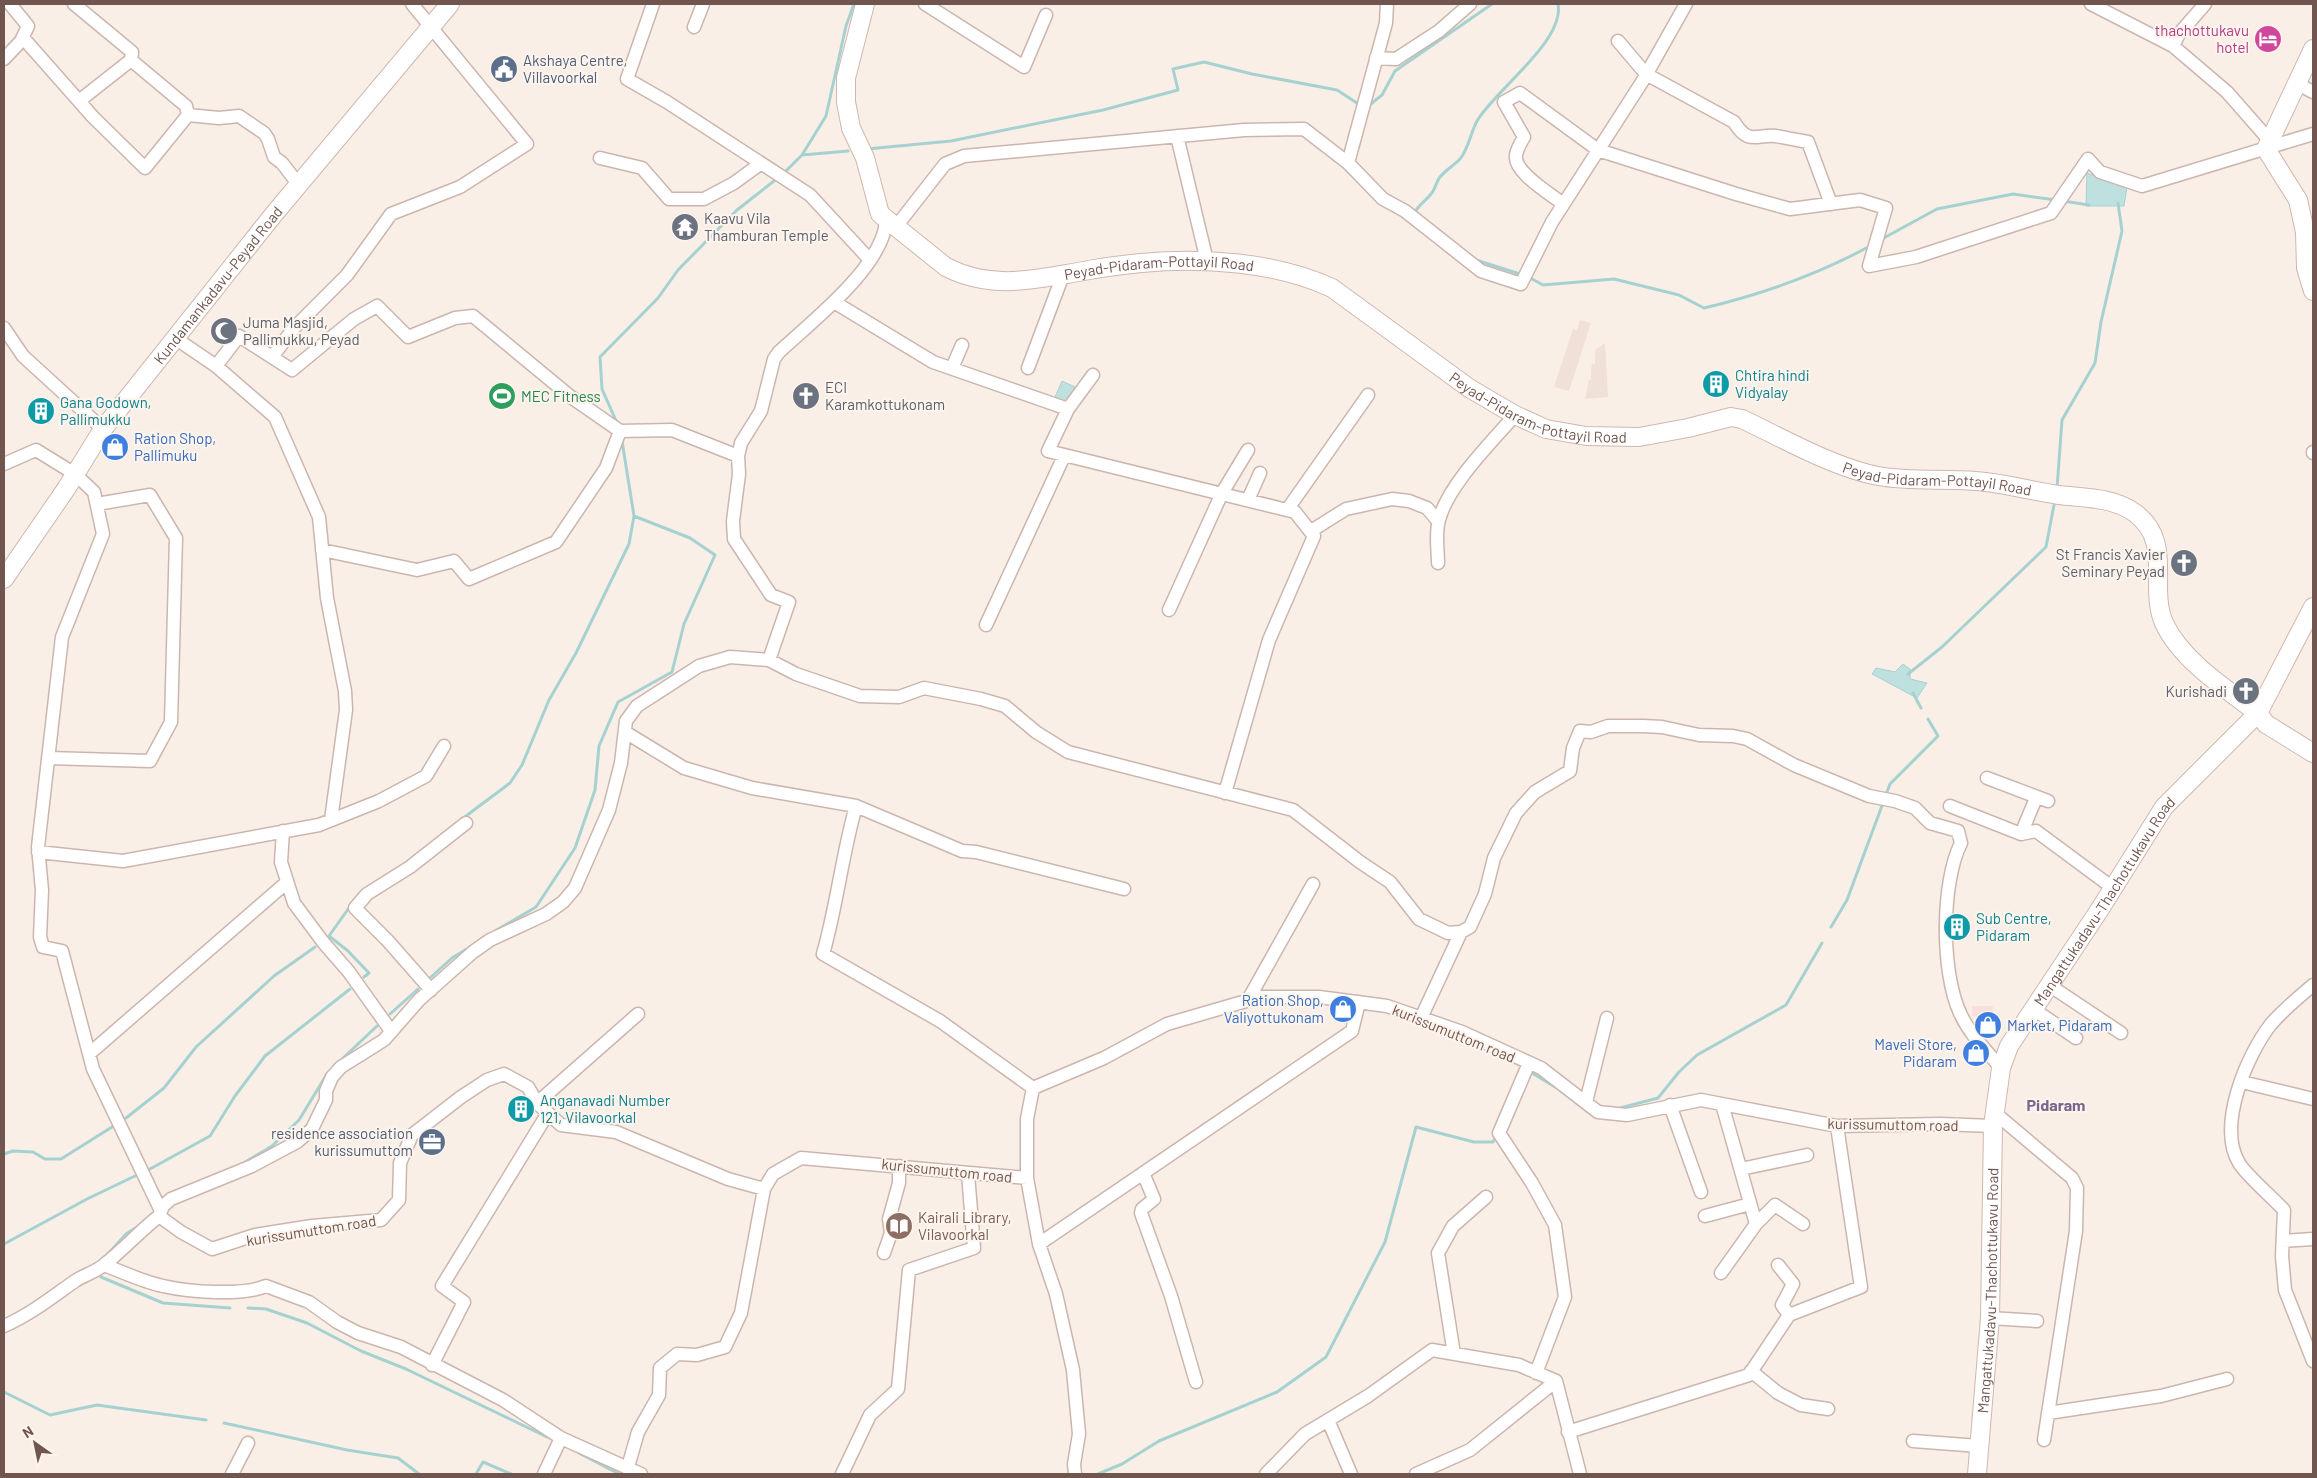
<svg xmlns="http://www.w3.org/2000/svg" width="2317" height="1478" font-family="Barlow,sans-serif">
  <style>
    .residential { fill: #f1e0d7 }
    .commercial { fill: #f9e0dc }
    .water { fill: #bee1e0; stroke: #a5d2d1 }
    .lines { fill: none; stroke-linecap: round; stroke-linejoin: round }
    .stream { stroke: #a5d2d1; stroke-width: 3 }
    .street-casing { stroke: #cbb6af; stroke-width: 15 }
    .secondary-casing { stroke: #cfb7af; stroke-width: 20 }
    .street { stroke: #fff; stroke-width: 12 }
    .secondary { stroke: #fff; stroke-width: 18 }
    .labels { text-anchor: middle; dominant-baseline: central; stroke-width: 4; stroke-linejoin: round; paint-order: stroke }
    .hotel-label { font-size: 15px; fill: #b23c85; stroke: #fdf4ed; text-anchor: end }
    .service-label { font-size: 15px; fill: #4e5e75; stroke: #fdf4ed; text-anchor: start }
    .worship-label { font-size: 15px; fill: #5b616d; stroke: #fdf4ed; text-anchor: start }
    .street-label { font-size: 15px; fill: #71554f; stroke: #fdf4ed }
    .culture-label { font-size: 15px; fill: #0d838f; stroke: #fdf4ed; text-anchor: start }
    .leisure-label { font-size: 15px; fill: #27864d; stroke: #fdf4ed; text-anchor: start }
    .shop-label { font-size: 15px; fill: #366cbe; stroke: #fdf4ed; text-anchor: start }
    .education-label { font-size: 15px; fill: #785e54; stroke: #fdf4ed; text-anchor: start }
    .neighbourhood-label { font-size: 16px; font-weight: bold; fill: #79668c; stroke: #fdf4ed }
  </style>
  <rect width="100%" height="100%" fill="#faefe7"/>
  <path class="residential" d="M1580,320L1591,323L1569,391L1554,387L1573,329L1577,330Z
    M1605,343L1608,397L1585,399L1589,380H1591V369L1592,364H1595V350Z"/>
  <path class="commercial" d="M1972,1006H1993L1992,1034L1986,1033L1982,1018L1972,1016Z"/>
  <path class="water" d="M2087,173L2127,187L2124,206H2086Z
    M1062,381L1075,387L1068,403L1055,397Z
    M1903,664L1910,669V679L1927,683L1917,698L1872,674L1876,668L1895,672Z"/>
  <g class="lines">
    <path class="stream" d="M1367,107L1382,95L1395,71L1492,4
      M867,149L951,141L1103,110L1178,90L1173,69L1204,62L1252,74L1337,90L1360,105
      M802,155L826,116L846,26L854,4
      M784,173L802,155L848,151
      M2063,201L2089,205
      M1414,214C1418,205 1425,202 1431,194C1435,190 1436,182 1440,177C1446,170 1453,166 1460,159C1468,150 1471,132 1477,121C1495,90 1565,41 1558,4
      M1880,240L1937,209L2013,194L2056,200
      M1476,260L1523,275
      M1532,279L1543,285L1614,279L1679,295L1704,308C1763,294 1817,275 1870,246
      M617,423L602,389L600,357L658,298L678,270L737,210L779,177
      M2057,488L2062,420L2095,363L2101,322L2122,231L2118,203
      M1908,674L1942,647L2046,547L2054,505
      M1913,693L1921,708
      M1885,797L1890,784L1938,736L1928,719
      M462,819L510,783L522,765L549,700L576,653L629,544L634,516L622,441
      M351,905L329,936L348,951L369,973L364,977
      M1831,927L1847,900L1883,803
      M495,931L536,907L575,848L595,790L599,746L618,702L672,672L684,624L715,555L690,538L634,516
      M431,977L452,958L470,947
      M390,1014L418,989
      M340,1061L377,1026
      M1529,1076L1532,1073L1560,1090L1592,1115
      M1620,1108L1658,1098L1679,1072L1697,1055L1786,1005L1822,943
      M126,1118L164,1088L196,1047L274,976L315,947
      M4,1154L13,1151L33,1152L45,1159H61L112,1127
      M242,1164L272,1146L299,1120L327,1074
      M150,1169L210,1136L235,1096L265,1056L350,989
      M4,1244L87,1199L135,1176
      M107,1255L126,1234L137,1227
      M101,1277L163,1303L230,1308
      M248,1308L266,1309L307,1323L361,1351L406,1369L547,1437
      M4,1392L50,1415L97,1405L206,1420
      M224,1423L347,1450L398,1458L419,1474
      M579,1453L619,1474
      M476,1474L483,1462L511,1474
      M1098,1474L1122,1464L1159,1441L1277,1392L1326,1357L1385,1242L1416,1127L1474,1142H1493L1496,1137"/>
    <g class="street-casing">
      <path id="street" d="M74,4L132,52L131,60L186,106L188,115
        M653,4L627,79L667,102L810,195L870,260
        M925,4L1024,67L1046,15
        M2091,4L2173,46L2227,92L2270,141
        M694,27L703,4
        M21,41L25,40L93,117L145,168L188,115L219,118L239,116L264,133L268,139L274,157L282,163L299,185
        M1618,41L1646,74L1734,122C1749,146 1756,134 1776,136C1786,138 1797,140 1808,142L1831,204
        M2173,46L2179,34L2205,4
        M1376,58L1396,59L1439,31L1470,4
        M4,59L21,41L28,26L10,4
        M2296,83L2313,92
        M79,101L131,60
        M1177,136L1207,261
        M600,158L642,168L669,199H704L734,183L760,164
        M1348,163L1386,23L1387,4
        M1563,204C1551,194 1513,172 1516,155C1517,149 1521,142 1524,137L1504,102L1520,93L1598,150L1736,194L1790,209L1860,200L1886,208L1869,266L1916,257L2051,213L2088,159L2100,172L2142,186L2313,134
        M895,228L945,164L964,156L1244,130L1304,129L1348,163L1383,199L1405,211L1481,271L1521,284L1552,222L1642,82L1686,4
        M834,302L933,362L1068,409
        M4,328L23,356L103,429
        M175,338L216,366L275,417L319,517L327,598L345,691L346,710L331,820
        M272,357L294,328L347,275L391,214L460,187L527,144L412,4
        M216,366L239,336L292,370L354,319L377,306L408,337L455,318L473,316L571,397L620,431L672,430L738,456
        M952,368L962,345
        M1028,368L1063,275
        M1093,375L1068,409L1048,451L1295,512L1314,536L1269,640L1225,793
        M2313,453V452
        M4,464L36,450L75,474L94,492L103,534L62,637L38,847L42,890L40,937L43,947L62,951L93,1069L161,1211
        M1248,500L1260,473
        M1287,510L1368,395
        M1311,531L1346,509L1392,499L1409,501L1427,508L1438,521
        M322,550L417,570L454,561L469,579L556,542L606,468L620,431
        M1438,563C1438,550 1435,533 1439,520C1448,485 1491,443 1515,415
        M1169,610L1222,493L1248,450
        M986,625L1064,456
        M769,660L789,602L771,595L734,539L733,521L739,474L738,456L741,443L761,411L774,359L779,352C811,322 883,267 886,221
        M625,732L684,768L752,788L856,806L962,851L976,852L1124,889
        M48,758L150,761L171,722L176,538L150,495L97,504
        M1987,778L2048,801
        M856,806C842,855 837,905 823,954L940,1021L1033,1088
        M1950,806L2021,834L2036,831L2113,888
        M283,831L281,862L294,903L323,942L349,972L391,1031
        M2021,834L2036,798
        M38,852L123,861L319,825L379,801L426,776L444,746
        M2049,985L2121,1033
        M2313,985C2299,997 2283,1010 2271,1024C2246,1056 2217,1126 2239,1163C2245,1174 2274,1199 2284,1210L2282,1256L2285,1290L2313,1361
        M431,990L388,941L355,908L367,894L410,867L466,823
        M1248,1000L1313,884
        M2033,1009L2076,1038
        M1421,1018L1461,932
        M89,1054L286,883
        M1529,1063L1499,1133L1532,1183L1555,1225L1565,1297L1536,1373
        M2242,1082L2313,1099
        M1586,1102L1607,1018
        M537,1103L638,1014
        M1722,1104L1756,1224
        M1670,1105L1701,1192
        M1995,1113L2072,1178L2077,1188L2076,1231L2044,1440
        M1741,1169L1807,1155
        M1143,1173L1154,1199L1142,1209L1141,1213L1171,1296L1196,1382
        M1027,1178L1039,1244L1056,1294L1073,1370L1079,1434L1074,1464L1075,1474
        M159,1216L163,1206L171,1199L252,1166L297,1142L312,1129L326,1100V1091L332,1077L341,1067L384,1040L419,1000L473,952L490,940L546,914L563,902L575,888L609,810L621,763L626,721L637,706L699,666L730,657L769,660L796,674L860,696L899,697L924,688L981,699L1005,706L1036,732L1068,752L1293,810L1360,862L1390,882L1419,919L1448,933L1461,932L1470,927L1485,894L1494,858L1516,813L1535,792L1570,771L1573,748L1580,731L1591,732L1608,726H1643L1662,727L1699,735L1733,736L1747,739L1794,765L1869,796L1895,801L1915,808L1930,823L1958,831L1961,843C1941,883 1941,972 1960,1013C1970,1035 1986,1050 2001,1068
        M1705,1216L1750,1204
        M2283,1241L2313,1239
        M1039,1244L1352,1031L1359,1002
        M884,1253L891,1233L889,1219L899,1183V1166
        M104,1265C123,1272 143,1282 163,1286C189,1292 242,1296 266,1286L309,1302L337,1322L358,1333L401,1347L503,1400L561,1438L544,1474
        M1778,1265L1793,1284L1782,1305L1789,1315
        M1721,1273L1756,1224L1775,1205L1803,1224
        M1990,1318L2037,1321
        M4,1326C31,1314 51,1298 75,1281C84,1275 96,1272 105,1264C124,1249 140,1231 159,1216L181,1232L212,1249L255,1235L312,1226L381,1220L399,1200L400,1163L412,1135L461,1097L487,1080L504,1074L528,1087L537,1103L561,1125L616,1132L728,1179L764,1189L773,1174L801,1158L1027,1178V1119L1033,1088L1104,1058L1167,1024L1260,997H1319L1387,1006L1462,1032L1541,1068L1598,1112L1627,1115L1701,1100L1837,1126L1940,1124L1993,1126
        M1454,1354L1438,1253L1453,1226L1486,1197
        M432,1365L464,1302L442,1286L548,1113
        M1751,1371L1778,1393L1801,1405L1828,1409
        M2048,1413L2161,1396L2227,1379
        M1328,1420L1351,1474
        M1568,1432L1749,1375L1789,1315L1861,1287L1837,1126
        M561,1438L641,1474
        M1913,1441L1979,1446
        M628,1467L638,1432L659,1395L660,1368L677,1354L697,1355L725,1347L741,1313L764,1189
        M232,1474L248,1443
        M842,1474L870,1415L898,1389L909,1270L974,1248L968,1174
        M1266,1474L1305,1434L1368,1396L1432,1350L1519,1365L1556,1381L1580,1474
        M1416,1474L1470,1450L1556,1381"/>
    </g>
    <g class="secondary-casing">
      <g id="secondary">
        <path id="s1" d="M865,4L846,78V102L851,128L865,158L880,214L946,267C993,291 1036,279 1084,271C1103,267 1122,265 1141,263C1202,257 1276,262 1332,288L1469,388L1515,415L1546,429L1586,436L1639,437L1688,428L1731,417L1742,419C1782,438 1835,468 1878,476C1910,482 1944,478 1976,481C2004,483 2031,491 2059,495C2084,498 2113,497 2135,513C2174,542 2148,586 2164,623C2181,660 2226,689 2258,713L2266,724L2313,753"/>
        <path d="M2313,49L2266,149L2298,200L2305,232L2306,268L2313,291"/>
        <path id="s2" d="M4,579L66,489L103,429L274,214L450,4"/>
        <path id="s3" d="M1977,1474L1990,1318L1993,1126L2001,1068L2009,1046L2100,909L2164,807L2258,713L2313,607"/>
      </g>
    </g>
    <use href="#street" class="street"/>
    <use href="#secondary" class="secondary"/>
  </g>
  <defs>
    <g id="hotel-disc" transform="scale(1.4375)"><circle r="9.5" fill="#d1479c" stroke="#fdf4ed"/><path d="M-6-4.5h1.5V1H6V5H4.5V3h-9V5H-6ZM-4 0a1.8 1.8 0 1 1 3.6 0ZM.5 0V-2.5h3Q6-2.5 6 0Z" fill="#fff"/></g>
    <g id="civic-disc" transform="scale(1.4375)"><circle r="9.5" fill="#5c6f8a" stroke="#fdf4ed"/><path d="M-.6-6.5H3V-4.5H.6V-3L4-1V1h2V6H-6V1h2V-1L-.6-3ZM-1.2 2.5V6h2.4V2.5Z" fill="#fff"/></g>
    <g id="temple-disc" transform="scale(1.4375)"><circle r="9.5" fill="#6b7280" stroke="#fdf4ed"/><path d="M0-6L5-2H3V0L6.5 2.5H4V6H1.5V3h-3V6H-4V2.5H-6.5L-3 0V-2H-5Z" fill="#fff"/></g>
    <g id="mosque-disc" transform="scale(1.4375)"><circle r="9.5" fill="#6b7280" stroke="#fdf4ed"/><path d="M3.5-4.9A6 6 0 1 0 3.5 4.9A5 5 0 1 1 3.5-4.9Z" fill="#fff"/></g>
    <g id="building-disc" transform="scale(1.4375)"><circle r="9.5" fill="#0f9aa8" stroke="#fdf4ed"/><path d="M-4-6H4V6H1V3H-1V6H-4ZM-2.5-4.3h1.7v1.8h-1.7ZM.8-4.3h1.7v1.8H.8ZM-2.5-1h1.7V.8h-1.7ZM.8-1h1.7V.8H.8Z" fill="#fff"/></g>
    <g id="stadium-disc" transform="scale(1.4375)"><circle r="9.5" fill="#2e9e5b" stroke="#fdf4ed"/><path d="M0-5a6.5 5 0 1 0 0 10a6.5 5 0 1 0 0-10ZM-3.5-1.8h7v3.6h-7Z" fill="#fff"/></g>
    <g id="church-disc" transform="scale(1.4375)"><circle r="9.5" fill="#6b7280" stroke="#fdf4ed"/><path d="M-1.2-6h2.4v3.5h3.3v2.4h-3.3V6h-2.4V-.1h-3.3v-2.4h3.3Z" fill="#fff"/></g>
    <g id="shop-disc" transform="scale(1.4375)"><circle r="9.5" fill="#3f7fe0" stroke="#fdf4ed"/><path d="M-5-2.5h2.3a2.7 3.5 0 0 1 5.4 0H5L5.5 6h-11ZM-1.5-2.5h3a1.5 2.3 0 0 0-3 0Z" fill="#fff"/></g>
    <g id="office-disc" transform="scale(1.4375)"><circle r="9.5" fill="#5c6f8a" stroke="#fdf4ed"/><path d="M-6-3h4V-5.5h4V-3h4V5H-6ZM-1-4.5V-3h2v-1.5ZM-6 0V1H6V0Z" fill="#fff"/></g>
    <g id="library-disc" transform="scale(1.4375)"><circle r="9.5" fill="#8d6e63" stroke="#fdf4ed"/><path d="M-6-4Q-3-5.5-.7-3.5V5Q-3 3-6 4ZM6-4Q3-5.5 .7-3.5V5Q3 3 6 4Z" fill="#fff"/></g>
  </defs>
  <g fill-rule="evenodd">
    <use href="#hotel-disc" x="2268" y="39"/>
    <use href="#civic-disc" x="504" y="69"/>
    <use href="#temple-disc" x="685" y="227"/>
    <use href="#mosque-disc" x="224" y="331"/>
    <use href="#building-disc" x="1716" y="384"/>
    <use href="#stadium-disc" x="502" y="396"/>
    <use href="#church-disc" x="806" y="396"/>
    <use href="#building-disc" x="41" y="411"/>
    <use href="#shop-disc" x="115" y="447"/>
    <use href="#church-disc" x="2184" y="563"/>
    <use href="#church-disc" x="2246" y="691"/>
    <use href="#building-disc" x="1957" y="927"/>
    <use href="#shop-disc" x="1343" y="1009"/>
    <use href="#shop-disc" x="1988" y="1025"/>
    <use href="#shop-disc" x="1976" y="1053"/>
    <use href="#building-disc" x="521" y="1109"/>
    <use href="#office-disc" x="432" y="1142"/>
    <use href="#library-disc" x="899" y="1226"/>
  </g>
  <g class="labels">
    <g class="hotel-label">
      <text x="2249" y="30">thachottukavu<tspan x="2249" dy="17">hotel</tspan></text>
    </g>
    <g class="service-label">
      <text x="523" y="60">Akshaya Centre,<tspan x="523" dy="17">Villavoorkal</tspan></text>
      <text x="413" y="1133" text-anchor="end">residence association<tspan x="413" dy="17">kurissumuttom</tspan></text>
    </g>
    <g class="worship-label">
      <text x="704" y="218">Kaavu Vila<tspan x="704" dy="17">Thamburan Temple</tspan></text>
      <text x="243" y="322">Juma Masjid,<tspan x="243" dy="17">Pallimukku, Peyad</tspan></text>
      <text x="825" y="387">ECI<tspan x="825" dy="17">Karamkottukonam</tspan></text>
      <text x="2165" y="554" text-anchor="end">St Francis Xavier<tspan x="2165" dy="17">Seminary Peyad</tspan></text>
      <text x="2227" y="691" text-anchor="end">Kurishadi</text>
    </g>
    <g class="street-label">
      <text stroke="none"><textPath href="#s1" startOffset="519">Peyad-Pidaram-Pottayil Road</textPath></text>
      <text stroke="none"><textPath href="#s2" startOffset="364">Kundamankadavu-Peyad Road</textPath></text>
      <text stroke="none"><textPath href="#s1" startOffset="939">Peyad-Pidaram-Pottayil Road</textPath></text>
      <text stroke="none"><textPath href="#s1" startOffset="1359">Peyad-Pidaram-Pottayil Road</textPath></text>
      <text stroke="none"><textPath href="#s3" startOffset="604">Mangattukadavu-Thachottukavu Road</textPath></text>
      <text transform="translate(1454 1033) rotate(22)">kurissumuttom road</text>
      <text transform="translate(1893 1124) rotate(1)">kurissumuttom road</text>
      <text transform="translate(947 1170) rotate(6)">kurissumuttom road</text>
      <text transform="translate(311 1230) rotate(-9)">kurissumuttom road</text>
      <text stroke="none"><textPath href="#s3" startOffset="184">Mangattukadavu-Thachottukavu Road</textPath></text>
    </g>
    <g class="culture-label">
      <text x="1735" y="375">Chtira hindi<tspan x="1735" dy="17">Vidyalay</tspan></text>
      <text x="60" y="402">Gana Godown,<tspan x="60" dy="17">Pallimukku</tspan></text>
      <text x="1976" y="918">Sub Centre,<tspan x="1976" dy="17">Pidaram</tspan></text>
      <text x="540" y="1100">Anganavadi Number<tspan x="540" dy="17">121, Vilavoorkal</tspan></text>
    </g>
    <g class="leisure-label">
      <text x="521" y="396">MEC Fitness</text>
    </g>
    <g class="shop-label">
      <text x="134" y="438">Ration Shop,<tspan x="134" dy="17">Pallimuku</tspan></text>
      <text x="1324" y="1000" text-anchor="end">Ration Shop,<tspan x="1324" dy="17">Valiyottukonam</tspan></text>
      <text x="2007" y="1025">Market, Pidaram</text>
      <text x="1957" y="1044" text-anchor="end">Maveli Store,<tspan x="1957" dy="17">Pidaram</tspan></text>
    </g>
    <g class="education-label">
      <text x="918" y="1217">Kairali Library,<tspan x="918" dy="17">Vilavoorkal</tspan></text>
    </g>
    <g class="neighbourhood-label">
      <text x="2056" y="1104">Pidaram</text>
    </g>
  </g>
  <rect width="2317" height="1478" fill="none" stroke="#71554f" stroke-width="10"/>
  <g transform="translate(35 1443) rotate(327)" stroke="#fdf4ed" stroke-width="4" paint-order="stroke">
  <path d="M0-4L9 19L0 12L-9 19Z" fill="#71554f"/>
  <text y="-8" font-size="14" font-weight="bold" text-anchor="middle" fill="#71554f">N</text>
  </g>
</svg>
